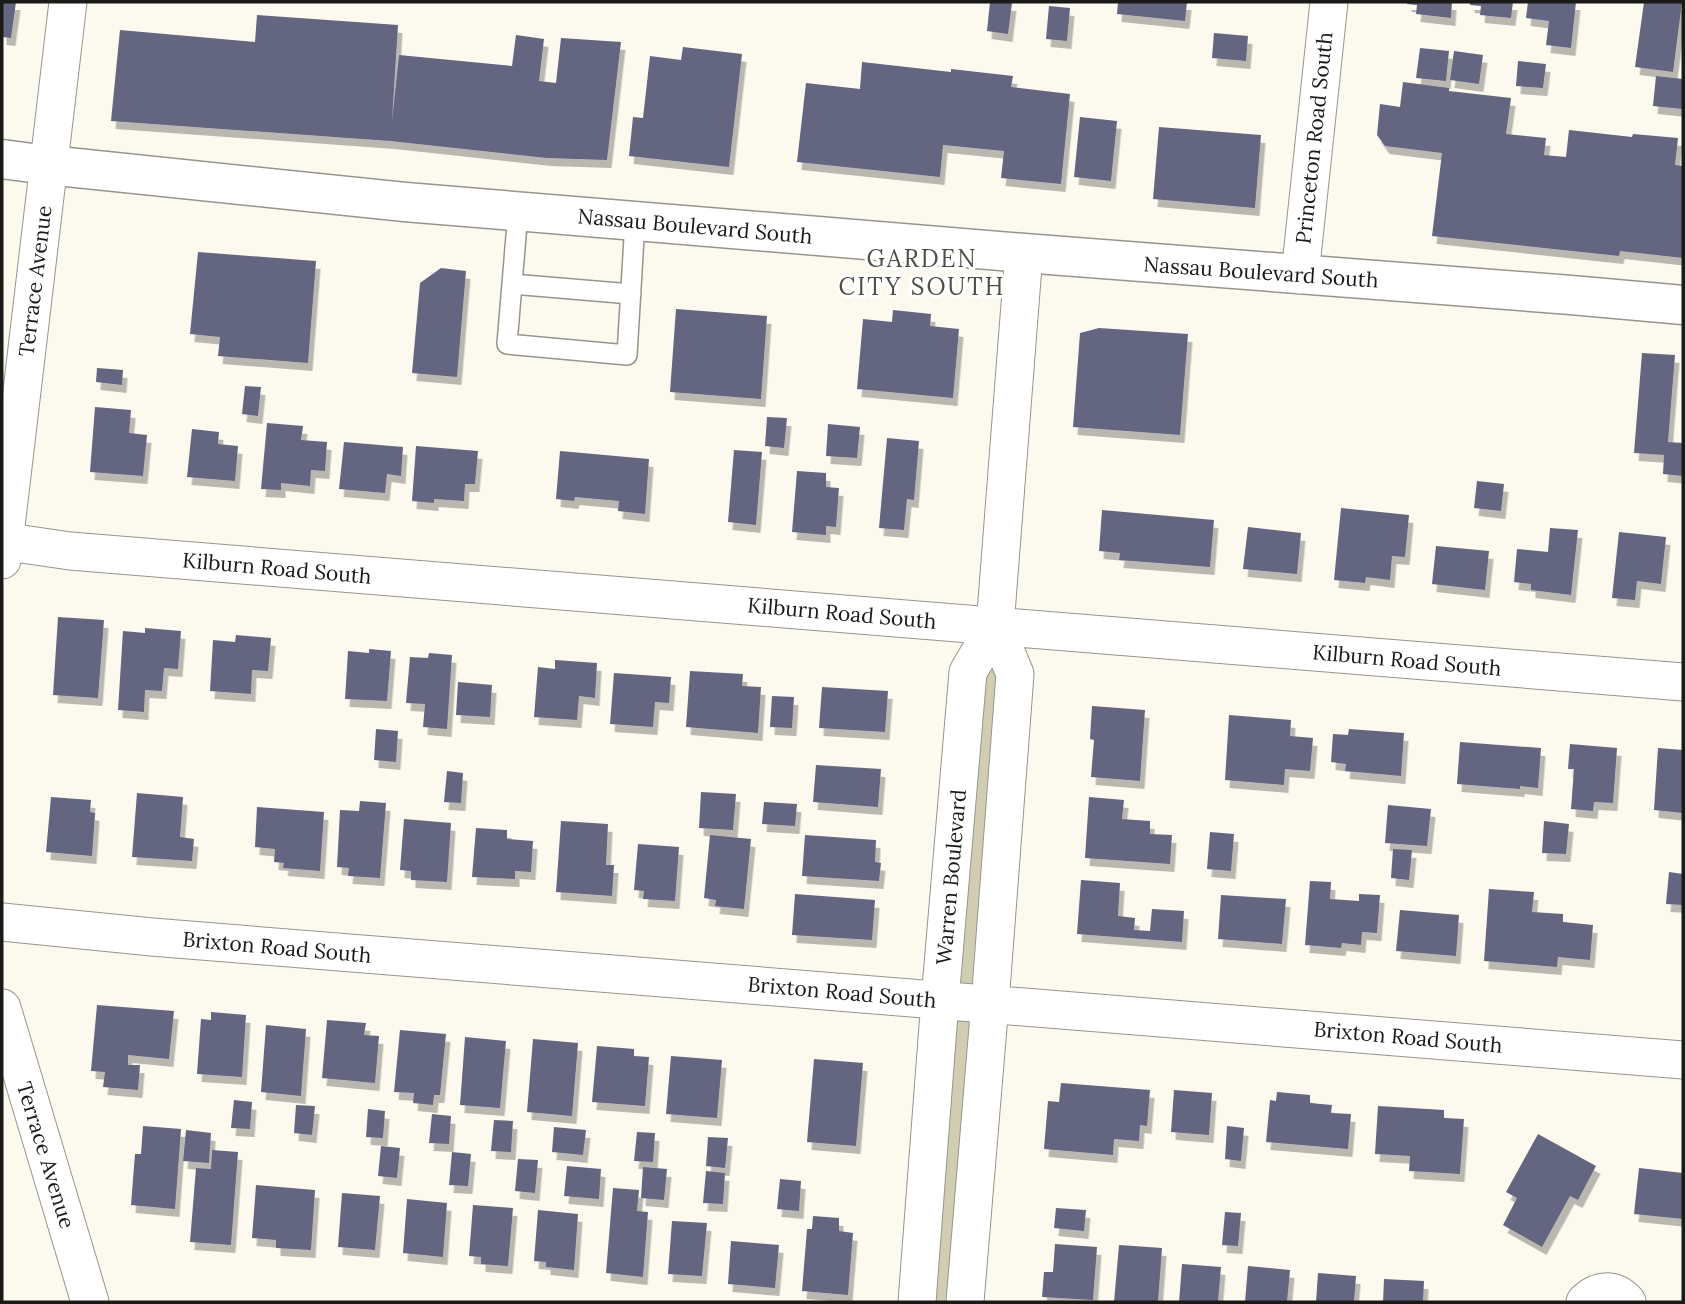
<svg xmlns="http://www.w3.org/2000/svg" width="1685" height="1304" font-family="Lora,serif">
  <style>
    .green { fill: #d1cdb3 }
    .building { fill: #636581; filter: url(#shadow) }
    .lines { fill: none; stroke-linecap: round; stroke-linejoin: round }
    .service-casing { stroke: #97958b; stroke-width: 22 }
    .minor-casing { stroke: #97958b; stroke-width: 39 }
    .secondary-casing { stroke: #97958b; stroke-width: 41 }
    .service { stroke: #fff; stroke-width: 19 }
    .minor { stroke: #fff; stroke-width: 37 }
    .secondary { stroke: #fff; stroke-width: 38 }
    .labels { text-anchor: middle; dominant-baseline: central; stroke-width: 6; stroke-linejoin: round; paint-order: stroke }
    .street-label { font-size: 21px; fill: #1a1a16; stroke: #fff }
    .quarter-label { font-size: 24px; letter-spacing: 2px; fill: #4f4d44; stroke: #fff }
  </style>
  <defs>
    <filter id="shadow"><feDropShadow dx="4.5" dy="8" stdDeviation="0" flood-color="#0004"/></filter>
  </defs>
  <rect width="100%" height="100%" fill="#fcfaee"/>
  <path class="green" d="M995,626L1015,674L965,1302H917L968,672Z"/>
  <path class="building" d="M2,2H16L11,38L2,37Z
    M990,2L1012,3L1008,34L987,31Z
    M1118,2H1187L1185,21L1117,14Z
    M1407,2H1452L1451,18L1416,14L1417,5L1407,4Z
    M1470,2H1513L1511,18L1480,15L1481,6L1470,5Z
    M1528,2H1576L1571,48L1546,45L1549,21L1526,18Z
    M1644,2H1682L1673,72L1635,67Z
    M1049,6L1070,8L1067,41L1046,39Z
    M257,15L398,25L392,121L399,55L512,66L516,35L544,39L539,81L556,83L561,38L621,42L607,160L547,158L390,141L111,121L120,30L255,42Z
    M1214,33L1248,36L1246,61L1212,58Z
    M683,47L742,54L729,167L629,156L633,117L643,118L650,56L681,60Z
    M1420,48L1449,51L1446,81L1416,78Z
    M1454,51L1483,55L1479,84L1450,80Z
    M1518,61L1546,64L1543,88L1516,86Z
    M862,62L951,72V69L1013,76L1011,87L1070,94L1061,184L1001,178L1004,151L943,145L940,177L797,162L806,83L860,89Z
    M1656,76L1683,79L1682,109L1653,106Z
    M1403,82L1449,88V91L1511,98L1506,134L1546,138L1544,155L1566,157L1569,130L1632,137L1633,134L1678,138L1675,165L1683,166V258L1620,251L1619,256L1432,236L1442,153L1385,146L1377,135L1380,104L1400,107Z
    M1080,117L1117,121L1111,181L1074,177Z
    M1159,127L1261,135L1255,208L1153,199Z
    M198,252L316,261L308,363L218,356L220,337L190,334Z
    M441,268L466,271L457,377L412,373L420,283Z
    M676,309L767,316L761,399L670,392Z
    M893,310L931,314L930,326L959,329L953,398L857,389L863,319L892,322Z
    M1099,328L1188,334L1180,435L1073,427L1080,333Z
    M1642,353L1675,355L1668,442L1683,443V476L1663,474L1664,455L1634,453Z
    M97,368L123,370L122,385L96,382Z
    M245,386L261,387L258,416L242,414Z
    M95,407L131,410L129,433L147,435L143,476L90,472Z
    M767,417L787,418L784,448L765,446Z
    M267,423L303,426L301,440L327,442L325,471L311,470L310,486L281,483V490L261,489Z
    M828,424L860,427L857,458L826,456Z
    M192,429L219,432L218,444L238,446L235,481L187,477Z
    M887,438L919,441L914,500L907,499L904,530L879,528Z
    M344,442L403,447L401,476L387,474L385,493L339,489Z
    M416,446L478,451L475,484H465L464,501L434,499V503L412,501Z
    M734,450L762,452L756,525L728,522Z
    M560,451L649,459L645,514L618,511L619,501L575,497L574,501L556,499Z
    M797,471L826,473V487L839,488L836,527L826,526V535L792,532Z
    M1477,481L1504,484L1501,511L1474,508Z
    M1341,508L1409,515L1405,557L1392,556L1390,580L1366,577L1365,583L1334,580Z
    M1102,510L1214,520L1210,567L1119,560L1120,553L1099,551Z
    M1248,527L1301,533L1297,574L1243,569Z
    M1550,528L1578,530L1571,595L1531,590V584L1514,582L1517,549L1548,552Z
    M1619,532L1666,537L1661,584L1637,581L1635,600L1612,598Z
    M1436,546L1489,551L1485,590L1432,584Z
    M58,617L104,620L98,698L53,695Z
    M145,628L181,631L178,669L164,668L162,691L145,690L144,712L118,710L123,631L145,633Z
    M236,635L271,638L268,671L252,670L251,694L210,691L213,640L235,642Z
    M369,649L391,651L387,701L345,699L348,651L369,653Z
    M429,653L452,655L447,729L423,727L425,704L406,703L410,657L428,658Z
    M555,660L597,663L595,698L579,696L577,720L534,717L538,667L555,669Z
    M690,671L743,674L742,686L761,687L758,733L686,727Z
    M614,673L671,677L669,703L655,702L653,727L610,724Z
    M458,682L492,685L490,717L456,715Z
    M822,687L888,691L885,732L819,728Z
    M772,696L794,697L792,728L770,727Z
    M1092,706L1145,710L1140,781L1091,777L1094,740L1090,739Z
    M1229,715L1291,720L1290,736L1313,738L1310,771L1285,769L1284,785L1225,780Z
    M376,729L398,731L396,762L374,760Z
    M1349,729L1404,733L1401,776L1345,771L1346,764L1331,762L1333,734L1348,735Z
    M1460,742L1541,748L1538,788L1520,786V789L1457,784Z
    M1570,744L1617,748L1613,803L1594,802L1593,811L1571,809L1574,769H1568Z
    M1658,748L1683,750V813L1654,810Z
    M816,765L881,769L878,807L813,802Z
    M447,771L463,773L461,803L444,802Z
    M701,792L736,794L733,830L699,828Z
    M137,793L183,797L180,837L194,839L192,861L132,857Z
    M51,797L91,800L90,812L95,813L92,856L46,852Z
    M1089,797L1124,800L1122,819L1150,821V834L1172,835L1170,864L1085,858Z
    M360,801L386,803L380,878L348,876L349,868L337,867L340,810L359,811Z
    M764,802L797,804L795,826L762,824Z
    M1388,805L1431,809L1427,846L1385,843Z
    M257,807L324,812L320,871L283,868L284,863L274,862L275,849L255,847Z
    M404,819L451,823L447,882L411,880V871L400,870Z
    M561,821L608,824L606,865H614L612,896L556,892Z
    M1544,821L1569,824L1566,854L1542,853Z
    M476,828L507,830V839L533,841L531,872L515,871V879L472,877Z
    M1210,832L1234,834L1231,871L1207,869Z
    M710,835L751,839L744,909L715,906L716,900L704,898Z
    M805,835L876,840L875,862L881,863L879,881L802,876Z
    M638,844L679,847L675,901L643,899L644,891L634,890Z
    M1393,849L1412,850L1409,880L1391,878Z
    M1669,872L1683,874V905L1666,904Z
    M1081,880L1120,883L1118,916L1135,918L1134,930L1150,931L1152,909L1184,911L1182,942L1077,934Z
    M1310,881L1331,882L1330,899L1359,901V894L1380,895L1377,933L1362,932L1361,945L1342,943L1341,948L1305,945Z
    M1489,889L1534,892L1532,912L1563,914V922L1593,925L1590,960L1558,957L1557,967L1484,961Z
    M795,894L875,900L872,940L792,935Z
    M1221,895L1286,899L1282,944L1218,939Z
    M1400,910L1459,915L1456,956L1396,951Z
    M97,1005L174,1011L169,1059L128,1055V1065H140L138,1090L103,1087L105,1072L91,1071Z
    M211,1012L246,1015L242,1077L197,1074L201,1019L211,1020Z
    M327,1020L366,1023L364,1035L379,1036L375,1083L322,1078Z
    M266,1025L306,1029L301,1096L261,1092Z
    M400,1030L446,1034L440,1095H434L433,1105L413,1103L414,1093L394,1092Z
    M465,1037L506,1041L500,1108L460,1105Z
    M533,1039L578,1043L572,1116L527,1112Z
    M597,1046L634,1049V1056L649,1057L645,1106L592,1102Z
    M671,1056L722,1060L717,1118L666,1114Z
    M814,1059L863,1063L856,1146L807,1142Z
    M1061,1083L1150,1090L1147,1126L1140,1125L1139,1141L1114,1139L1113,1155L1044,1149L1048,1101L1059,1102Z
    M1174,1090L1212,1093L1209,1135L1171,1132Z
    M1277,1092L1310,1095V1103L1332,1105L1331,1113L1351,1114L1348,1149L1266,1142L1270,1100L1276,1101Z
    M234,1100L252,1102L250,1129L231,1128Z
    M296,1105L315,1106L312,1135L294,1133Z
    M1378,1106L1444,1110V1118L1464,1119L1460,1174L1409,1171L1410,1156L1375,1154Z
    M368,1109L385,1111L383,1138L366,1137Z
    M432,1114L451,1116L449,1144L429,1143Z
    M494,1120L513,1121L511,1152L491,1151Z
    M143,1126L181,1129L175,1209L131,1205L135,1154H141Z
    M1227,1126L1244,1128L1241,1161L1225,1159Z
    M554,1127L586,1130L583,1155L552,1152Z
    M186,1130L211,1133L209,1163L183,1161Z
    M637,1132L655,1133L653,1162L634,1161Z
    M1538,1134L1596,1166L1578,1200L1570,1196L1542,1247L1503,1225L1517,1198L1506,1192Z
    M708,1137L728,1138L725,1168L706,1166Z
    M381,1146L400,1148L397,1178L378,1176Z
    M212,1150L238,1152L231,1245L190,1242L196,1168L211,1169Z
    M452,1152L471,1154L468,1186L449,1185Z
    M518,1159L538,1160L535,1193L515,1191Z
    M567,1166L601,1169L599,1199L564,1196Z
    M643,1167L667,1169L664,1200L641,1198Z
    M1639,1168L1683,1173V1219L1634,1214Z
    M706,1171L725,1173L723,1204L703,1203Z
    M780,1179L801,1181L799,1211L777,1209Z
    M256,1185L315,1190L311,1250L276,1248V1240L252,1238Z
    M613,1188L639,1190L637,1211L648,1212L643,1277L606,1273Z
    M342,1193L380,1196L375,1250L338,1247Z
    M407,1199L447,1203L443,1257L403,1253Z
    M473,1205L513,1208L508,1266L481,1264V1257L469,1256Z
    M1056,1208L1086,1210L1084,1231L1054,1228Z
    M538,1210L578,1214L574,1270L546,1267V1262L534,1261Z
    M1225,1212L1241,1213L1238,1246L1222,1245Z
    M813,1216L839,1218V1231L853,1233L848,1295L802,1291L807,1229H812Z
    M672,1221L707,1223L702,1276L668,1274Z
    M731,1241L779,1245L775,1288L728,1284Z
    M1055,1244L1097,1247L1093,1300L1042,1297L1044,1272H1053Z
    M1119,1245L1162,1248L1158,1302H1114Z
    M1182,1264L1221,1267L1218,1302H1179Z
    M1248,1266L1290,1270L1287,1302H1245Z
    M1318,1273L1356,1276L1354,1302H1316Z
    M1384,1279L1424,1281L1423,1302H1383Z"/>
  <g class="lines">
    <g class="service-casing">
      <path id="service" d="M518,212L507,344L627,355L635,221
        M512,284L631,294"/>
    </g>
    <g class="minor-casing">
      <path id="minor" d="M1300,275L1329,2
        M2,541L70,551L1683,682
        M2,560L68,2
        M2,922L152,937L1683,1060
        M2,1008L90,1302
        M917,1302L940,1000L968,672L995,626L1024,253
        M965,1302L990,1003L1015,674L995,626
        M1585,1302C1598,1289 1614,1288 1627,1302"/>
    </g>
    <g class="secondary-casing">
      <path id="secondary" d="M2,159L48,165L405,202L1024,253L1571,295L1683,305"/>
    </g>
    <use href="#service" class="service"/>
    <use href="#minor" class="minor"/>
    <use href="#secondary" class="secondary"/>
  </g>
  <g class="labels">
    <g class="street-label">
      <text transform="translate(1314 138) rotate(-84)">Princeton Road South</text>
      <text transform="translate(695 226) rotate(5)">Nassau Boulevard South</text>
      <text transform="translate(1261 272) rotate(4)">Nassau Boulevard South</text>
      <text transform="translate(35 281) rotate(-83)">Terrace Avenue</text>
      <text transform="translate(277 568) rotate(5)">Kilburn Road South</text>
      <text transform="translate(842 613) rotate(5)">Kilburn Road South</text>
      <text transform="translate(1407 660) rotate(5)">Kilburn Road South</text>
      <text transform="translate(951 877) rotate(-85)">Warren Boulevard</text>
      <text transform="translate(277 947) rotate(5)">Brixton Road South</text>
      <text transform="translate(842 992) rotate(5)">Brixton Road South</text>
      <text transform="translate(1408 1037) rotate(5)">Brixton Road South</text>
      <text transform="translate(46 1155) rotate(73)">Terrace Avenue</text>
    </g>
    <g class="quarter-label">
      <text x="922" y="258">GARDEN<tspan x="922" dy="28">CITY SOUTH</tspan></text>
    </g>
  </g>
  <rect width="1685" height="1304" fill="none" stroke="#1a1a16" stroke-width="7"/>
</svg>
